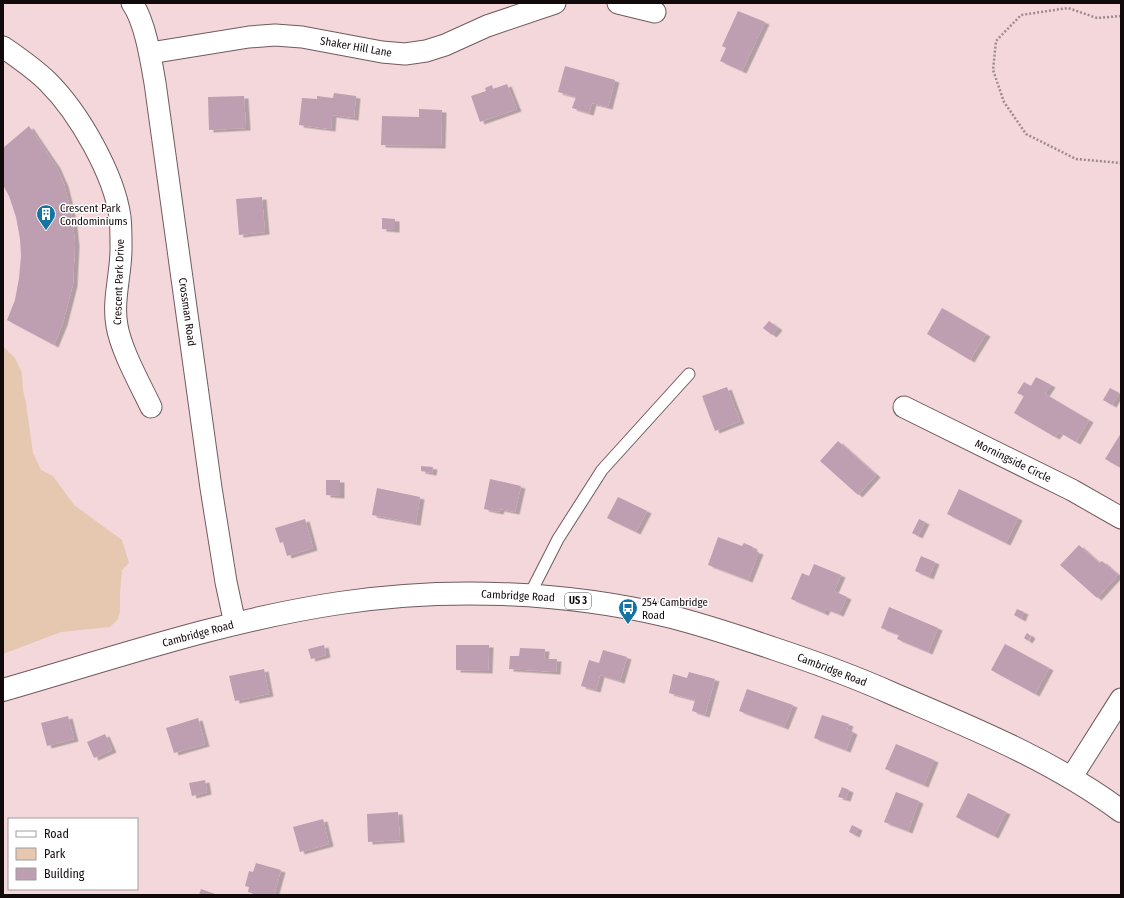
<svg xmlns="http://www.w3.org/2000/svg" width="1124" height="898" font-family="'Fira Sans Condensed',sans-serif">
  <style>
    .green { fill: #e6c8b0 }
    .building { fill: #be9eb1; filter: url(#shadow) }
    .lines { fill: none; stroke-linecap: round; stroke-linejoin: round }
    .lane-casing { stroke: #715a5d; stroke-width: 13 }
    .street-casing { stroke: #715a5d; stroke-width: 23 }
    .highway-casing { stroke: #715a5d; stroke-width: 24 }
    .path { stroke: #9f8a8e; stroke-width: 2.5; stroke-dasharray: 2 2; stroke-linecap: butt }
    .lane { stroke: #fff; stroke-width: 11 }
    .street { stroke: #fff; stroke-width: 21 }
    .highway { stroke: #fff; stroke-width: 22 }
    .labels { text-anchor: middle; dominant-baseline: central; stroke-width: 3; stroke-linejoin: round; paint-order: stroke }
    .shield { fill: #fff; stroke: #595354; stroke-width: 1 }
    .shield-label { font-size: 10px; font-weight: bold; fill: #12090b }
    .street-label { font-size: 11px; fill: #12090b; stroke: #fff }
    .poi-label { font-size: 11px; fill: #12090b; stroke: #fff; text-anchor: start }
  </style>
  <defs>
    <filter id="shadow"><feDropShadow dx="4.5" dy="2.5" stdDeviation="0" flood-color="#0004"/></filter>
  </defs>
  <rect width="100%" height="100%" fill="#f3d7db"/>
  <path class="green" d="M3,346L15,358L22,373L23,390L26,403L33,453L41,470L53,476L74,505L122,540L129,563L122,570L120,593V611L118,619L110,627L61,632L3,654Z"/>
  <path class="building" d="M738,11L765,22L742,71L720,61L726,48L722,46Z
    M565,66L615,80L608,107L592,103L589,113L572,108L576,97L558,92Z
    M507,84L517,109L480,122L471,96L486,91L485,88L492,85L493,89Z
    M334,93L356,96L354,118L332,115L331,129L299,125L302,98L317,99V96L333,98Z
    M244,96L246,128L209,130L208,97Z
    M419,109L442,110L441,146L381,145L382,116L419,117Z
    M29,126L56,166L64,184L69,204L73,224L75,244L73,284L63,323L54,345L7,320L15,300L19,278L21,256L20,239L16,217L9,196L3,185V148Z
    M262,197L265,232L239,235L236,199Z
    M382,218L395,219V230L382,229Z
    M942,308L986,334L970,360L927,334Z
    M769,321L778,328L772,335L763,328Z
    M1036,377L1051,385L1045,394L1089,420L1076,442L1059,432L1055,437L1014,413L1024,396L1017,393L1024,382L1031,386Z
    M727,387L740,421L715,431L702,396Z
    M1110,388L1119,393L1112,405L1103,400Z
    M1121,433V468L1105,459Z
    M838,441L876,475L858,495L820,461Z
    M421,466L433,467L432,473L421,471Z
    M490,479L521,486L515,512L500,509L499,512L484,509Z
    M326,480H340V496L326,495Z
    M377,488L420,497L416,523L372,515Z
    M959,489L1018,518L1006,543L947,514Z
    M618,497L647,511L636,532L607,518Z
    M305,519L313,548L287,556L283,542L280,543L275,528Z
    M919,519L925,522L918,536L912,533Z
    M718,537L742,546L744,543L753,547L752,550L759,552L748,580L708,565Z
    M1079,545L1099,563L1102,561L1118,575L1097,598L1060,565Z
    M921,556L935,562L929,577L915,571Z
    M814,564L841,575L834,591L847,597L839,614L826,609L824,613L791,599L802,573L809,576Z
    M889,607L938,628L928,652L897,639L899,635L881,628Z
    M1017,609L1024,612L1021,619L1014,615Z
    M1027,633L1031,636L1028,641L1024,638Z
    M1005,644L1049,668L1035,694L991,670Z
    M324,645L326,655L311,659L308,649Z
    M456,645H489L488,671L456,670Z
    M520,648L545,649L544,659H557L556,672L509,669L510,656H519Z
    M603,650L627,657L620,681L600,675L596,690L581,686L589,660L599,663Z
    M264,669L269,694L235,701L229,676Z
    M689,672L715,679L705,715L692,711L695,700L669,693L673,674L687,678Z
    M747,689L793,705L784,727L739,711Z
    M822,715L849,724L847,729L853,732L846,750L814,738Z
    M68,716L74,739L47,746L41,723Z
    M198,718L205,744L174,753L166,728Z
    M105,734L112,750L94,758L87,742Z
    M896,744L934,760L924,785L885,769Z
    M205,780L207,792L192,796L189,783Z
    M842,787L849,790L846,799L838,797Z
    M896,792L919,801L908,831L884,822Z
    M968,793L1006,812L994,836L956,817Z
    M398,812L400,840L368,842L367,814Z
    M323,819L329,844L300,852L293,827Z
    M852,825L858,828L855,835L849,832Z
    M256,863L281,870L274,895H258L248,892L249,887L245,886L249,871L253,872Z
    M201,889L218,895H199Z"/>
  <g class="lines">
    <g class="lane-casing">
      <path id="lane" d="M529,596L558,539L602,470L689,374"/>
    </g>
    <g class="street-casing">
      <path id="street" d="M132,3C145,21 151,60 155,83L211,488L226,582L235,624
        M618,3L655,12
        M3,47C19,58 35,69 48,82C79,113 114,174 120,217C121,226 121,236 121,245C122,271 112,300 117,326C121,350 140,384 151,407
        M150,53L249,37L275,35L302,37L382,52L405,54L426,51L445,45L487,26L555,3
        M904,407L1072,490L1121,518
        M1071,778L1121,699"/>
    </g>
    <g class="highway-casing">
      <path id="highway" d="M3,690C114,658 225,620 340,603C447,587 561,591 668,616C704,625 740,637 775,649C814,662 853,676 891,693C970,727 1051,759 1121,811"/>
    </g>
    <path class="path" d="M1121,16L1097,18L1068,8L1021,15L996,41L993,70L1004,102L1026,134L1076,159L1121,163"/>
    <use href="#lane" class="lane"/>
    <use href="#street" class="street"/>
    <use href="#highway" class="highway"/>
  </g>
  <defs>
    <g id="building-pin" transform="scale(1)"><path d="M0 17L-7.5 6A9.5 9.5 0 1 1 7.5 6Z" fill="#1574a2" stroke="#fff"/><path d="M-4-6H4V6H1V3H-1V6H-4ZM-2.5-4.3h1.7v1.8h-1.7ZM.8-4.3h1.7v1.8H.8ZM-2.5-1h1.7V.8h-1.7ZM.8-1h1.7V.8H.8Z" fill="#fff"/></g>
    <g id="bus-pin" transform="scale(1)"><path d="M0 17L-7.5 6A9.5 9.5 0 1 1 7.5 6Z" fill="#1574a2" stroke="#fff"/><path d="M-5-6H5V4H4V6H2V4H-2V6H-4V4H-5ZM-3.5-4V0h7V-4ZM-3.5 1.2v1.5H-2V1.2ZM2 1.2v1.5H3.5V1.2Z" fill="#fff"/></g>
  </defs>
  <g fill-rule="evenodd">
    <use href="#building-pin" x="46" y="214"/>
    <use href="#bus-pin" x="628" y="608"/>
  </g>
  <g class="labels">
    <rect class="shield" x="565" y="593" width="26" height="16" rx="3"/>
    <g class="shield-label">
      <text x="578" y="601">US 3</text>
    </g>
    <g class="street-label">
      <text transform="translate(356 47) rotate(10)">Shaker Hill Lane</text>
      <text transform="translate(119 282) rotate(-88)">Crescent Park Drive</text>
      <text transform="translate(187 312) rotate(82)">Crossman Road</text>
      <text transform="translate(1013 461) rotate(26)">Morningside Circle</text>
      <text transform="translate(518 596) rotate(3)">Cambridge Road</text>
      <text transform="translate(198 634) rotate(-15)">Cambridge Road</text>
      <text transform="translate(832 670) rotate(21)">Cambridge Road</text>
    </g>
    <g class="poi-label">
      <text x="60" y="208">Crescent Park<tspan x="60" dy="13">Condominiums</tspan></text>
      <text x="642" y="602">254 Cambridge<tspan x="642" dy="13">Road</tspan></text>
    </g>
  </g>
  <rect width="1124" height="898" fill="none" stroke="#12090b" stroke-width="8"/>
  <rect x="8" y="818" width="130" height="72" fill="#ffffff" stroke="#a09d9d"/>
  <rect x="16" y="831" width="20" height="6" fill="#ffffff" stroke="#a09d9d"/>
  <text x="44" y="838" font-size="12" fill="#12090b">Road</text>
  <rect x="16" y="848" width="20" height="12" fill="#e6c8b0" stroke="#a09d9d"/>
  <text x="44" y="858" font-size="12" fill="#12090b">Park</text>
  <rect x="16" y="868" width="20" height="12" fill="#be9eb1" stroke="#a09d9d"/>
  <text x="44" y="878" font-size="12" fill="#12090b">Building</text>
</svg>
